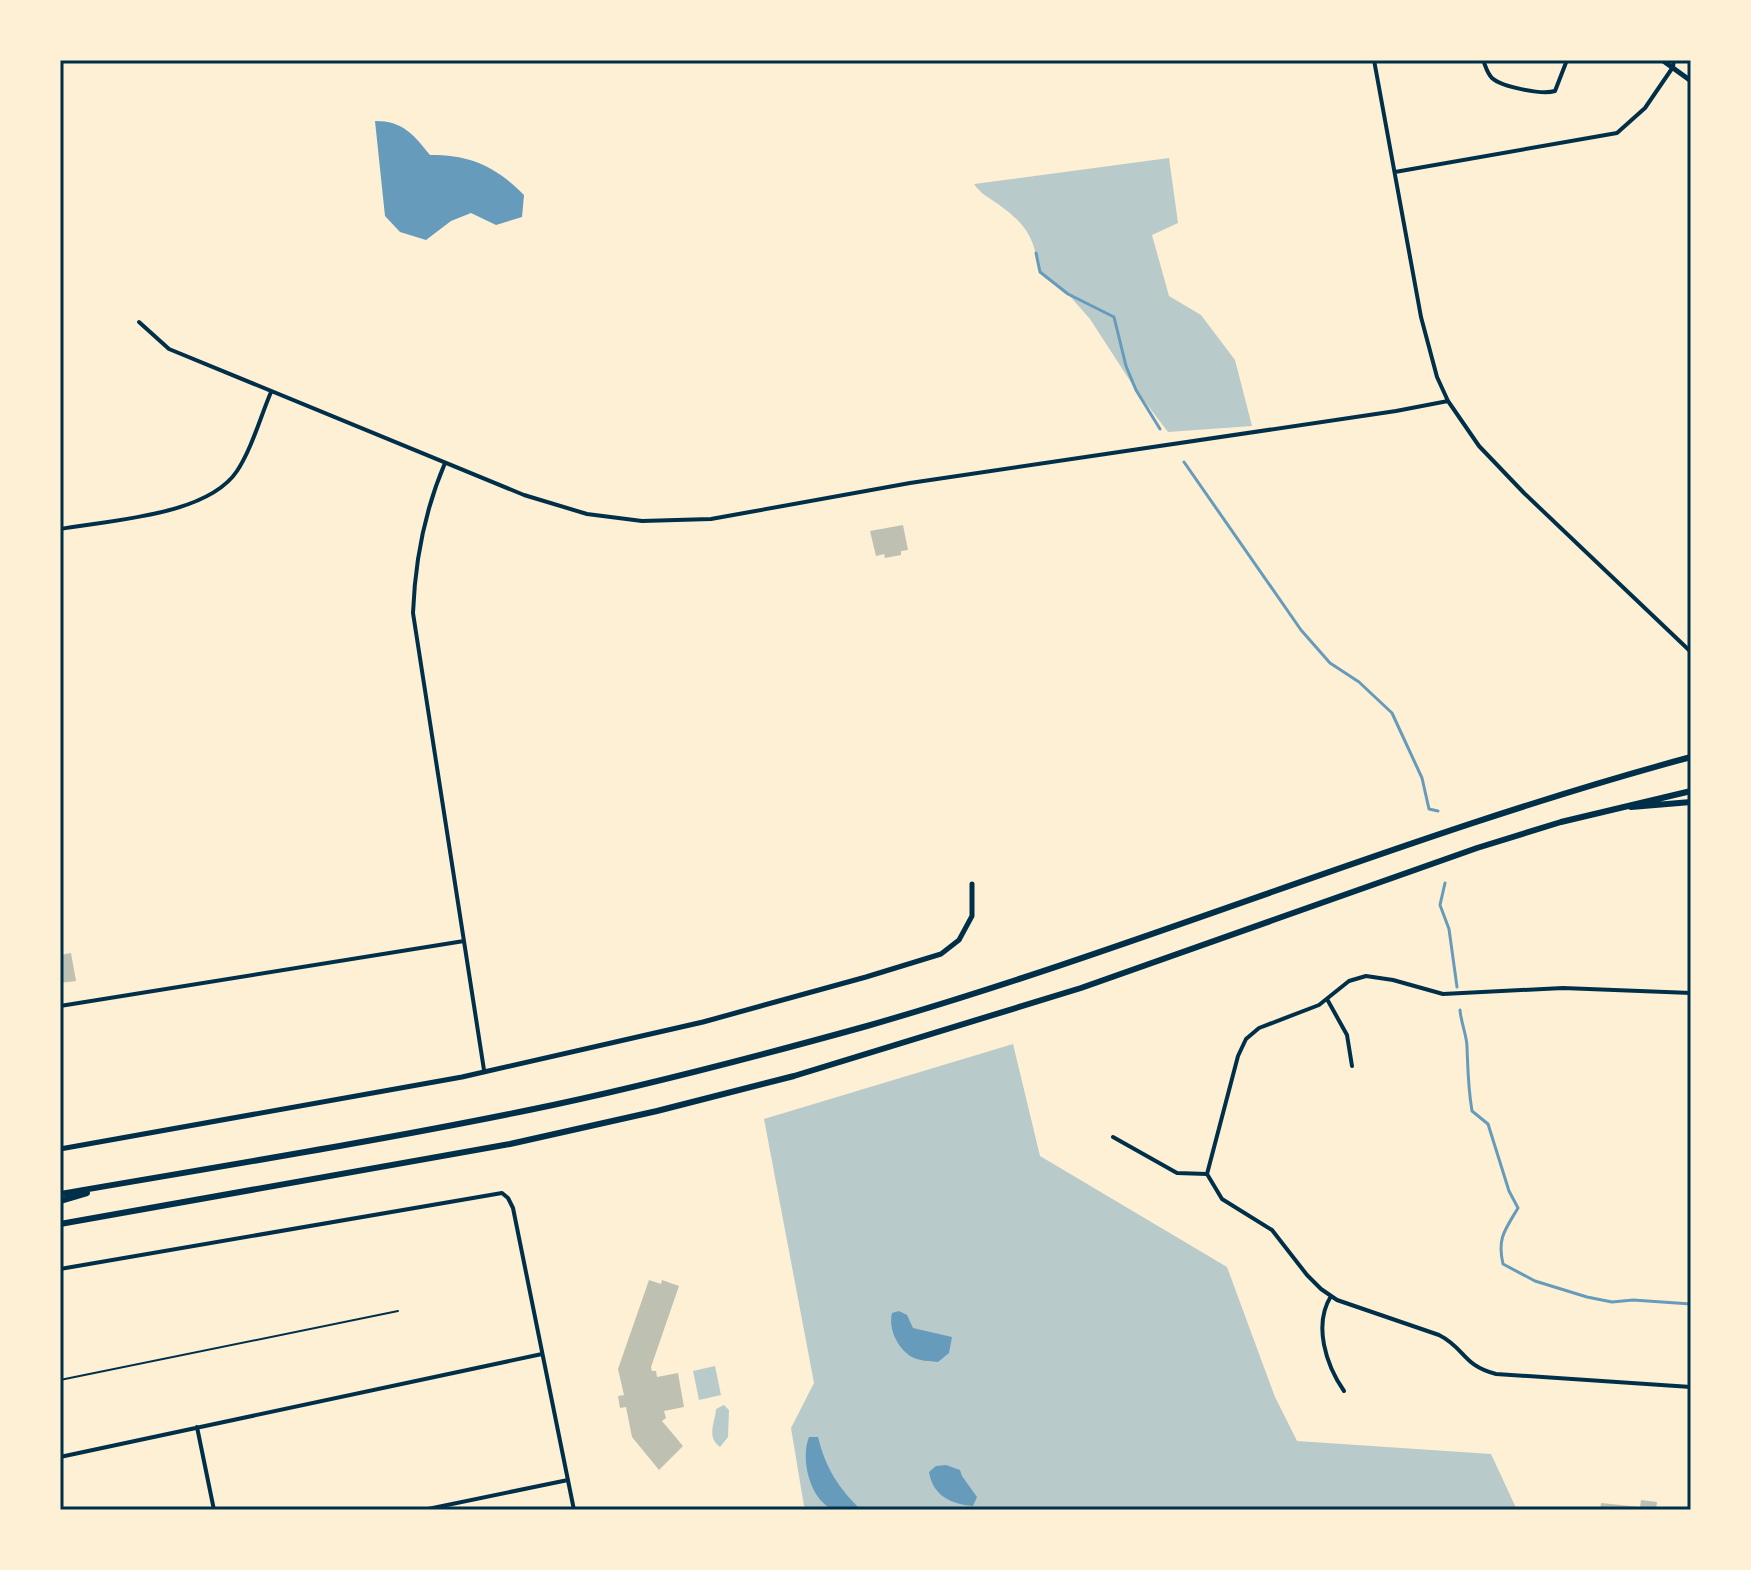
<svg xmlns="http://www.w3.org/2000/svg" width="1751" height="1570" font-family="'Alegreya Sans',sans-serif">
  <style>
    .green { fill: #b9caca }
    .water { fill: #669bbc }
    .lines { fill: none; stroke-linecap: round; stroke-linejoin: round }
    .stream { stroke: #669bbc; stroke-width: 3 }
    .building { fill: #bec0b2 }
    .service { stroke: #003049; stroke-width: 2 }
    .minor { stroke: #003049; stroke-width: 4 }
    .tertiary { stroke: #003049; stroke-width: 5 }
    .primary { stroke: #003049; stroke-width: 6 }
    .neatline { fill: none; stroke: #003049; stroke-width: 3 }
  </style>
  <rect width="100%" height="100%" fill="#fdf0d5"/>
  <path class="green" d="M1169,158L1178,223L1152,235L1169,296L1201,315L1235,360L1252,426L1168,432L1136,390L1090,319L1068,294L1040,272C1033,236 1027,225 998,204C988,197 981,194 974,184Z
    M1013,1044L1040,1156L1227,1267L1275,1397L1297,1441L1491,1454L1517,1510H810L804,1506L791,1428L814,1383L764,1119Z
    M715,1366L721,1395L699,1400L693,1371Z
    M724,1405L729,1410L728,1437L720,1447C706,1437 715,1423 716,1409Z"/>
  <path class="water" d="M375,121C403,121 413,134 430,155C471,155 495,166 524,195L522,217L496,225L471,213L451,221L426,240L400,232L385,216Z
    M899,1311L907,1315L913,1328L952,1337L949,1353L938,1362C931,1361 918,1361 912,1357C898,1349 888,1329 892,1313Z
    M809,1437H818C826,1469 838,1487 861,1510C853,1510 842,1512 835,1510C810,1502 800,1459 809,1437Z
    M946,1465L960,1470L962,1476L977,1497L973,1506C951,1504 933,1496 929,1472L936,1466Z"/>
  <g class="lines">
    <path class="stream" d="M1036,253L1040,272L1068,294L1114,317L1126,366L1136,390L1160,429
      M1184,462L1301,630L1330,663L1359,682L1392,713L1422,778L1429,809L1438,811
      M1445,883L1440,905L1449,929L1457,987
      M1460,1010C1461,1023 1467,1036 1467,1047C1468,1071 1468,1087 1472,1111L1488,1124L1509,1191L1518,1208C1505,1230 1497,1238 1503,1264L1535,1281L1587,1297L1612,1302L1633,1300L1691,1304"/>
  </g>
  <path class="building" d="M903,525L908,550L901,551V555L885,558L884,554L876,556L870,531Z
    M71,953L76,981L60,983V955Z
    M649,1280L661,1284L662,1280L679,1286L651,1367L652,1371H656L657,1377L678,1373L684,1407L664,1411L666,1418L662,1421L683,1446L659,1470L632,1437L626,1407L620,1408L618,1396L624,1395L618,1369Z
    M1641,1500L1657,1502L1656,1510H1600L1601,1503L1640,1507Z"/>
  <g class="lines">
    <path class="service" d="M60,1380L398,1311"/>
    <path class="minor" d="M1374,60L1421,317L1437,377L1448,401L1479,446L1524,493L1691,652
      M1483,60C1486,67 1487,73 1492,78C1502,87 1542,95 1555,91L1567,60
      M1395,172L1617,133L1645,108L1673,67L1674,60
      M139,322L169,349L524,495L587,514L642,521L711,519L910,483L1396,411L1448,401
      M445,463C424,512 415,560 413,613L484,1070
      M60,529C110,520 207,516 237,471C252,448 260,418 271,392
      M1691,993L1563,988L1443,994L1393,980L1366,976L1349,981L1319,1005L1259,1028L1246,1039L1238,1056L1207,1174L1222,1199L1272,1230L1307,1275L1321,1289L1337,1300L1439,1335C1465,1348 1463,1366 1496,1374L1691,1387
      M1327,999L1347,1035L1352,1066
      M60,1006L464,941
      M1113,1137L1177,1173L1207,1174
      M60,1269L502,1193L508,1198L513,1208L574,1510
      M1331,1296C1313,1325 1326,1365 1344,1391
      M197,1427L214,1510
      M60,1457L542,1354
      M423,1510L568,1480"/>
    <path class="tertiary" d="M1662,60L1691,81
      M60,1149L462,1077L703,1022L866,977L941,954L959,940L972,916V884"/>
    <path class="primary" d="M1631,807L1691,802
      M60,1194C216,1167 373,1142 529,1110C642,1087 755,1057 867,1026C1145,946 1412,832 1691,757
      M60,1201L87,1193
      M60,1224L510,1144L657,1111L794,1076L1081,988L1477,848L1561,822L1691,791"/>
  </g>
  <rect width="1751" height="1570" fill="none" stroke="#fdf0d5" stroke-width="124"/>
  <rect x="62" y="62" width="1627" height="1446" class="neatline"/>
</svg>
